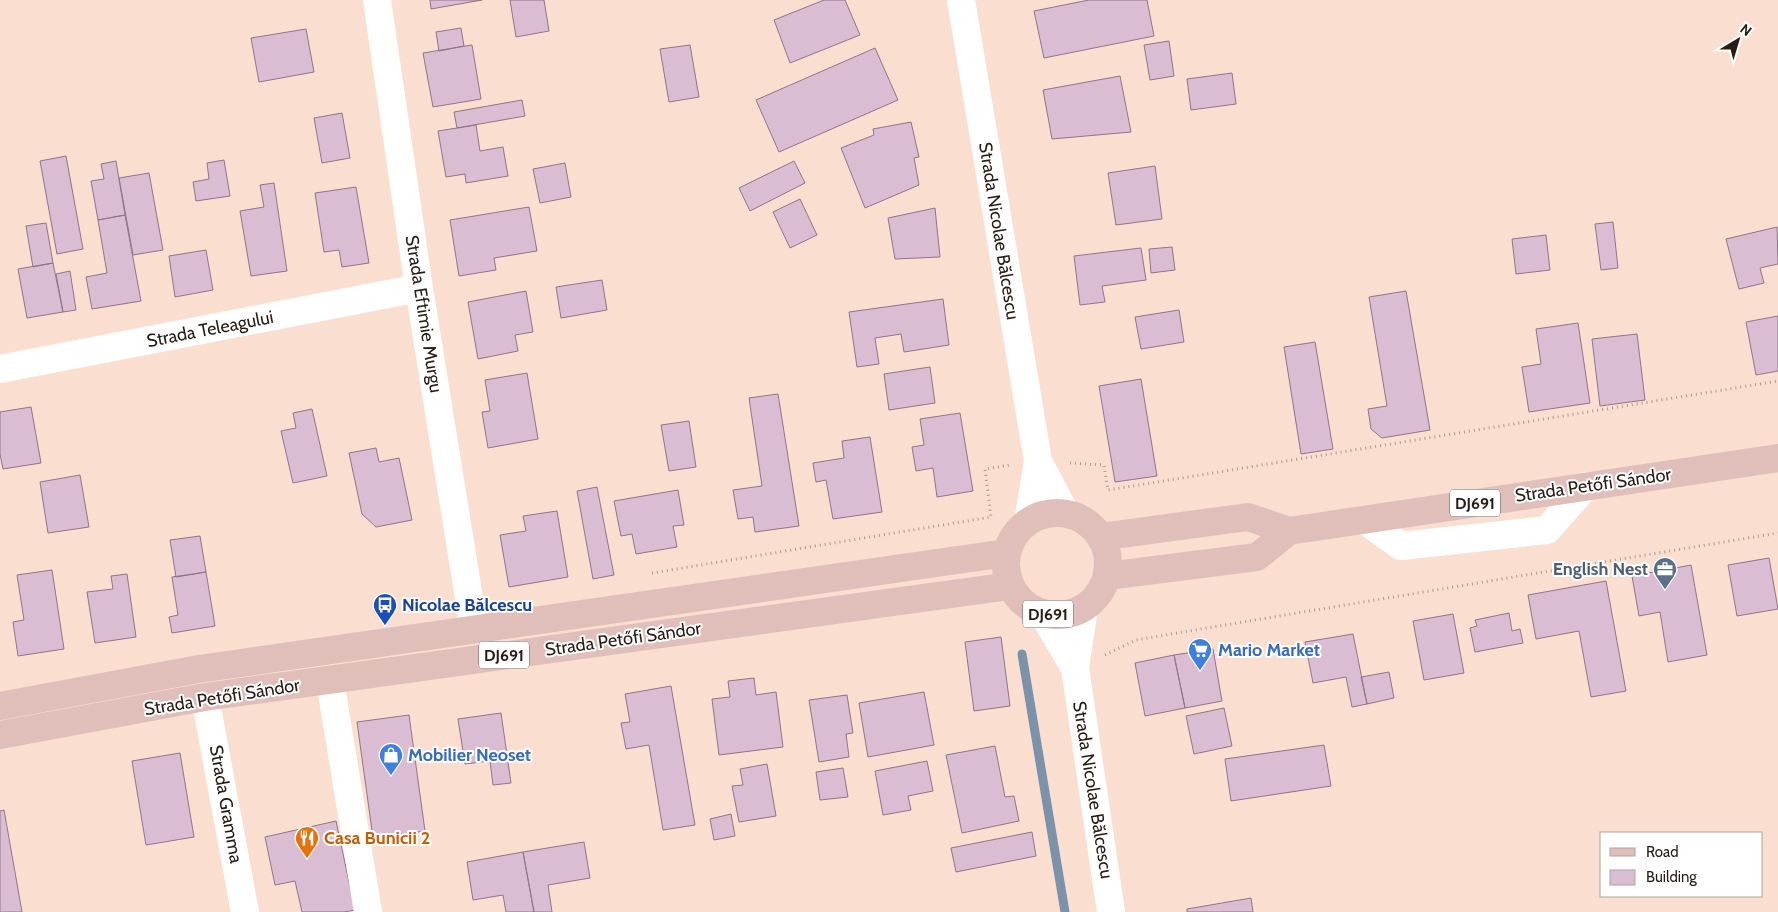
<svg xmlns="http://www.w3.org/2000/svg" width="1778" height="912" font-family="Cabin,sans-serif">
  <style>
    .lines { fill: none; stroke-linecap: round; stroke-linejoin: round }
    .stream { stroke: #7c92aa; stroke-width: 9 }
    .building { fill: #dbbdd3; stroke: #907489 }
    .path { stroke: #af998d; stroke-width: 3; stroke-dasharray: 1 4; stroke-linecap: butt }
    .minor { stroke: #fff; stroke-width: 28 }
    .major { stroke: #e0beba; stroke-width: 28 }
    .labels { text-anchor: middle; dominant-baseline: central; stroke-width: 4; stroke-linejoin: round; paint-order: stroke }
    .shield { fill: #fff; stroke: #685f5a; stroke-width: 1 }
    .shield-label { font-size: 16px; font-weight: bold; fill: #271b14 }
    .street-label { font-size: 18px; fill: #271b14; stroke: #fff }
    .service-label { font-size: 18px; font-weight: bold; fill: #4e5e75; stroke: #fff; text-anchor: end }
    .transit-label { font-size: 18px; font-weight: bold; fill: #164399; stroke: #fff; text-anchor: start }
    .shop-label { font-size: 18px; font-weight: bold; fill: #366cbe; stroke: #fff; text-anchor: start }
    .food-label { font-size: 18px; font-weight: bold; fill: #c56008; stroke: #fff; text-anchor: start }
  </style>
  <rect width="100%" height="100%" fill="#fadecf"/>
  <g class="lines">
    <path class="stream" d="M1022,654L1065,912"/>
  </g>
  <path class="building" d="M430,0H482L431,9Z
    M510,0H544L549,31L516,37Z
    M824,0H845L860,35L790,63L774,20Z
    M1089,0H1147L1154,36L1044,58L1034,11Z
    M461,28L464,46L439,51L436,32Z
    M306,29L314,72L259,82L251,38Z
    M1169,41L1174,76L1150,80L1144,45Z
    M472,45L481,99L433,107L423,53Z
    M690,45L699,97L669,102L660,49Z
    M875,48L898,100L779,152L756,100Z
    M1232,73L1236,104L1191,110L1187,79Z
    M1120,76L1131,132L1052,139L1043,90Z
    M522,100L525,116L457,128L454,112Z
    M342,113L350,158L322,163L314,118Z
    M911,122L919,157L914,158L919,185L865,208L841,148L874,135L873,129Z
    M476,125L480,151L503,147L508,176L466,183L465,174L446,177L438,131Z
    M66,156L83,249L57,254L40,161Z
    M224,160L230,196L196,201L193,182L209,179L207,163Z
    M116,161L125,215L98,220L91,181L104,179L101,164Z
    M794,161L805,183L750,211L739,188Z
    M565,163L571,197L540,203L533,169Z
    M1155,166L1162,219L1116,225L1108,173Z
    M149,173L163,250L133,255L119,178Z
    M274,183L287,271L251,276L240,211L264,207L260,185Z
    M356,187L369,263L342,267L339,250L324,252L315,193Z
    M800,199L817,235L790,248L773,212Z
    M529,207L537,251L494,258L496,270L459,276L450,220Z
    M935,208L940,257L895,259L888,218Z
    M125,215L141,301L92,309L86,277L107,273L98,220Z
    M1613,222L1618,268L1601,270L1595,224Z
    M46,223L53,263L33,267L26,226Z
    M1777,227L1778,264L1760,268L1764,283L1739,289L1726,239Z
    M1546,235L1550,270L1516,274L1512,239Z
    M1172,247L1175,270L1151,273L1149,249Z
    M1141,248L1146,280L1102,286L1105,302L1080,305L1074,256Z
    M206,250L213,290L175,297L169,256Z
    M53,263L63,312L27,318L18,269Z
    M70,271L76,310L63,312L56,274Z
    M602,280L607,310L561,318L556,287Z
    M526,291L533,332L515,335L518,351L478,359L468,302Z
    M1406,291L1430,430L1382,438L1371,429L1368,409L1387,406L1369,297Z
    M943,299L949,345L904,352L901,334L875,338L879,364L857,367L849,312Z
    M1179,310L1184,342L1141,349L1135,317Z
    M1778,316V371L1756,375L1746,322Z
    M1578,323L1590,403L1529,412L1522,367L1541,364L1536,329Z
    M1637,334L1645,400L1600,406L1592,339Z
    M1315,342L1333,449L1301,454L1284,347Z
    M930,367L935,403L889,410L884,374Z
    M527,373L538,439L488,448L482,412L490,411L485,380Z
    M1141,379L1157,476L1115,482L1099,386Z
    M778,394L799,526L755,532L753,517L738,519L733,490L762,486L749,398Z
    M31,407L41,463L3,469L0,454V412Z
    M312,409L327,476L293,483L281,431L296,428L293,413Z
    M960,413L973,491L937,497L933,468L916,471L912,447L924,445L920,419Z
    M689,421L696,467L669,471L661,425Z
    M870,437L882,512L833,519L826,480L816,482L813,463L844,458L842,441Z
    M376,448L379,462L399,458L412,520L376,527L362,514L349,453Z
    M80,475L89,527L48,533L40,482Z
    M597,487L614,575L593,579L577,491Z
    M678,490L684,525L673,526L677,547L636,554L632,534L621,536L614,501Z
    M557,511L568,577L509,587L500,535L526,531L523,516Z
    M200,536L206,572L176,577L170,540Z
    M1769,558L1778,609L1737,616L1728,565Z
    M1691,565L1707,655L1668,662L1660,612L1639,616L1632,576Z
    M52,570L64,649L18,656L13,622L24,620L17,575Z
    M206,572L215,626L172,633L169,617L178,615L172,577Z
    M127,574L136,637L95,643L87,592L113,589L111,576Z
    M1606,581L1626,691L1591,697L1579,631L1536,639L1528,595Z
    M1509,613L1512,631L1520,629L1523,643L1475,652L1470,628L1477,626L1475,620Z
    M1453,614L1464,673L1424,680L1413,621Z
    M1353,634L1367,704L1352,707L1346,677L1313,683L1305,642Z
    M1001,637L1010,706L974,711L965,642Z
    M1213,649L1222,701L1185,708L1174,655Z
    M1174,655L1185,708L1145,716L1135,663Z
    M1389,672L1394,698L1367,704L1361,677Z
    M754,678L756,695L776,692L783,747L719,755L712,699L730,697L728,681Z
    M671,686L695,825L663,830L649,745L626,749L621,723L630,722L625,694Z
    M924,692L934,745L868,757L859,703Z
    M847,695L853,733L846,734L849,757L819,762L809,700Z
    M1224,708L1232,746L1194,754L1186,716Z
    M501,713L511,783L493,785L490,761L465,764L458,719Z
    M409,715L425,831L373,838L357,722Z
    M1324,745L1331,786L1231,801L1225,759Z
    M995,746L1005,797L1014,796L1019,821L962,833L946,755Z
    M180,753L194,837L146,845L132,761Z
    M927,761L933,791L908,796L911,810L883,815L875,771Z
    M767,764L776,816L739,822L732,786L743,785L740,769Z
    M843,768L848,797L820,800L816,772Z
    M4,810L22,912H0V811Z
    M731,814L735,836L714,840L710,819Z
    M336,821L355,910L344,912H302L295,881L275,885L265,837Z
    M1032,832L1036,856L956,872L951,848Z
    M584,842L590,878L548,885L552,912H534L523,852Z
    M523,852L534,912H506L503,895L473,900L467,862Z
    M1251,898L1253,912H1187V909Z"/>
  <g class="lines">
    <path class="path" d="M1070,463L1104,465L1108,490L1778,381
      M652,573L991,517L985,469L1010,465
      M1105,655L1136,640L1171,634L1778,533"/>
    <path class="minor" d="M377,0L419,288L474,629
      M961,0L1038,461L1066,514
      M0,369L419,288
      M1364,520L1401,546L1547,530L1586,486
      M1028,522L1038,461
      M1084,608L1075,668L1111,912
      M1043,614L1075,668
      M330,681L368,912
      M205,697L245,912"/>
    <path class="major" d="M1006 564a51 51 0 1 1 102 0a51 51 0 1 1-102 0Z
      M1100,537L1248,517L1289,531L1778,458
      M1107,576L1257,557L1289,531
      M0,706L199,669L1006,553
      M0,735L205,697L1010,586"/>
  </g>
  <defs>
    <g id="office-pin" transform="scale(1.25)"><path d="M0 17L-7.5 6A9.5 9.5 0 1 1 7.5 6Z" fill="#5c6f8a" stroke="#fff"/><path d="M-6-3h4V-5.5h4V-3h4V5H-6ZM-1-4.5V-3h2v-1.5ZM-6 0V1H6V0Z" fill="#fff"/></g>
    <g id="bus-pin" transform="scale(1.25)"><path d="M0 17L-7.5 6A9.5 9.5 0 1 1 7.5 6Z" fill="#1a4fb4" stroke="#fff"/><path d="M-5-6H5V4H4V6H2V4H-2V6H-4V4H-5ZM-3.5-4V0h7V-4ZM-3.5 1.2v1.5H-2V1.2ZM2 1.2v1.5H3.5V1.2Z" fill="#fff"/></g>
    <g id="supermarket-pin" transform="scale(1.25)"><path d="M0 17L-7.5 6A9.5 9.5 0 1 1 7.5 6Z" fill="#3f7fe0" stroke="#fff"/><path d="M-6-5.5h2.5l.6 2H6L4.5 2H-2.5L-4.4-4H-6ZM-1.5 3.2a1.3 1.3 0 1 0 .1 0ZM3 3.2a1.3 1.3 0 1 0 .1 0Z" fill="#fff"/></g>
    <g id="shop-pin" transform="scale(1.25)"><path d="M0 17L-7.5 6A9.5 9.5 0 1 1 7.5 6Z" fill="#3f7fe0" stroke="#fff"/><path d="M-5-2.5h2.3a2.7 3.5 0 0 1 5.4 0H5L5.5 6h-11ZM-1.5-2.5h3a1.5 2.3 0 0 0-3 0Z" fill="#fff"/></g>
    <g id="restaurant-pin" transform="scale(1.25)"><path d="M0 17L-7.5 6A9.5 9.5 0 1 1 7.5 6Z" fill="#e8710a" stroke="#fff"/><path d="M-5-6h1v4h1v-4h1v4h1v-4h1v5L-1.5 .5V6h-2V.5L-5-1ZM5-6V6H3V1.5H1.5Q1.5-4 5-6Z" fill="#fff"/></g>
  </defs>
  <g fill-rule="evenodd">
    <use href="#office-pin" x="1665" y="569"/>
    <use href="#bus-pin" x="385" y="605"/>
    <use href="#supermarket-pin" x="1200" y="650"/>
    <use href="#shop-pin" x="391" y="755"/>
    <use href="#restaurant-pin" x="307" y="838"/>
  </g>
  <g class="labels">
    <g class="shield">
      <rect x="1450" y="489.5" width="50" height="27" rx="4"/>
      <rect x="1023" y="600.5" width="50" height="27" rx="4"/>
      <rect x="479" y="641.5" width="50" height="27" rx="4"/>
    </g>
    <g class="shield-label">
      <text x="1475" y="503">DJ691</text>
      <text x="1048" y="614">DJ691</text>
      <text x="504" y="655">DJ691</text>
    </g>
    <g class="street-label">
      <text transform="translate(999 231) rotate(81)">Strada Nicolae Bălcescu</text>
      <text transform="translate(424 314) rotate(81)">Strada Eftimie Murgu</text>
      <text transform="translate(210 329) rotate(-11)">Strada Teleagului</text>
      <text transform="translate(1593 485) rotate(-8)">Strada Petőfi Sándor</text>
      <text transform="translate(623 639) rotate(-8)">Strada Petőfi Sándor</text>
      <text transform="translate(222 697) rotate(-9)">Strada Petőfi Sándor</text>
      <text transform="translate(1093 790) rotate(81)">Strada Nicolae Bălcescu</text>
      <text transform="translate(226 804) rotate(80)">Strada Gramma</text>
    </g>
    <g class="service-label">
      <text x="1648" y="569">English Nest</text>
    </g>
    <g class="transit-label">
      <text x="402" y="605">Nicolae Bălcescu</text>
    </g>
    <g class="shop-label">
      <text x="1218" y="650">Mario Market</text>
      <text x="408" y="755">Mobilier Neoset</text>
    </g>
    <g class="food-label">
      <text x="324" y="838">Casa Bunicii 2</text>
    </g>
  </g>
  <rect x="1600" y="832" width="162" height="65" fill="#ffffff" stroke="#a9a4a1"/>
  <rect x="1610" y="848" width="25" height="8" fill="#e0beba" stroke="#a9a4a1"/>
  <text x="1646" y="857" font-size="15" fill="#271b14">Road</text>
  <rect x="1610" y="870" width="25" height="15" fill="#dbbdd3" stroke="#a9a4a1"/>
  <text x="1646" y="882" font-size="15" fill="#271b14">Building</text>
  <g transform="translate(1738 40) rotate(38)" stroke="#ffffff" stroke-width="4" paint-order="stroke">
  <path d="M0-4L9 19L0 12L-9 19Z" fill="#271b14"/>
  <text y="-8" font-size="14" font-weight="bold" text-anchor="middle" fill="#271b14">N</text>
  </g>
</svg>
